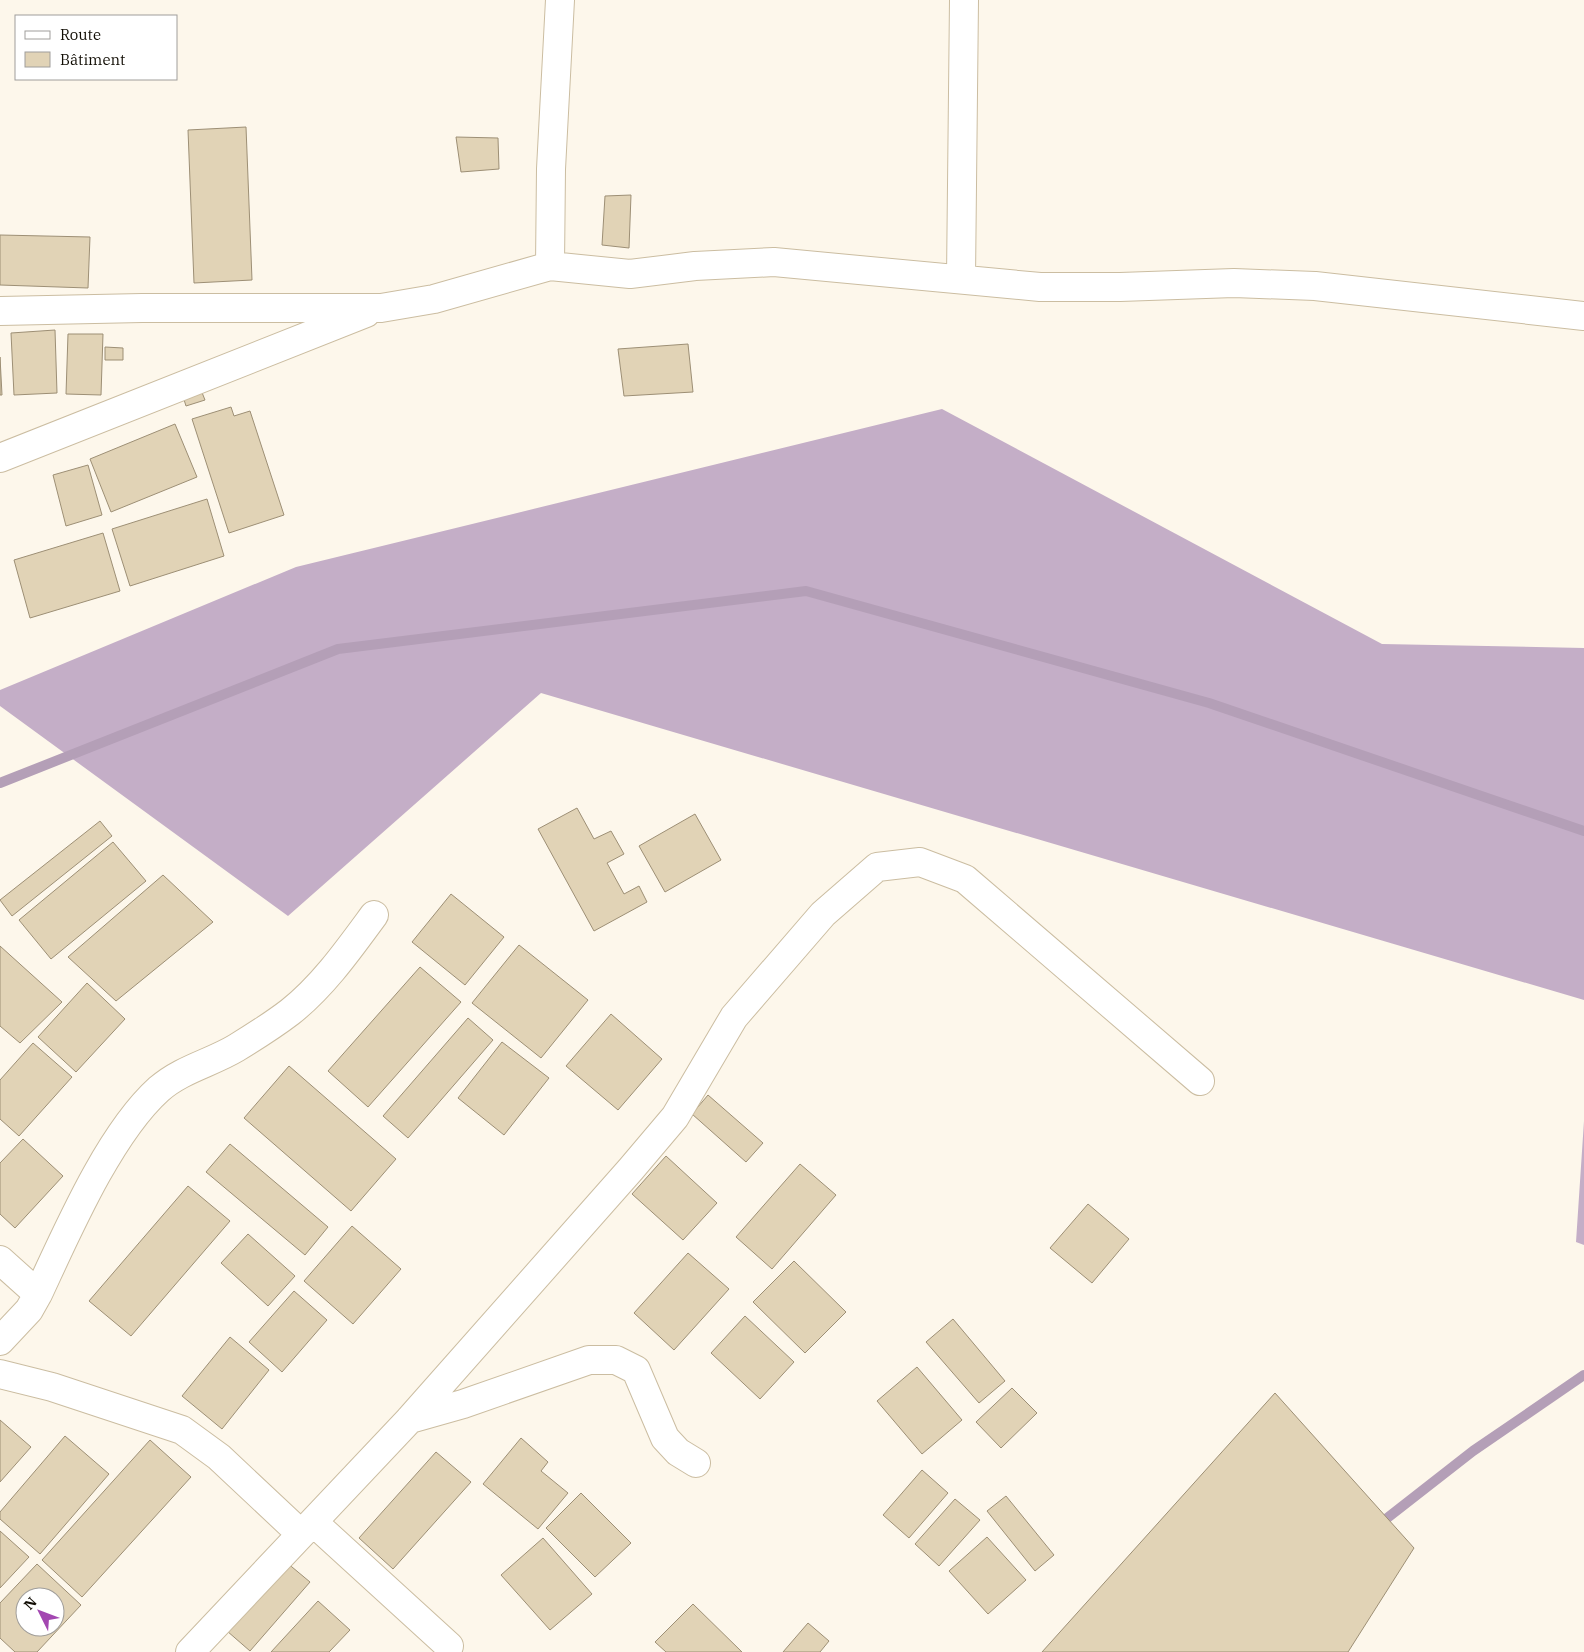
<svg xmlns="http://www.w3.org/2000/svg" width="1584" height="1652" font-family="'IBM Plex Serif',serif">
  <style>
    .forest { fill: #c4aec7 }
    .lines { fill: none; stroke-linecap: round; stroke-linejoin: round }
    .stream { stroke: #b49fb7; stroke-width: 10 }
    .building { fill: #e1d3b6; stroke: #9d8f75; fill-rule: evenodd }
    .minor-casing { stroke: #cbbda1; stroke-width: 30 }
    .minor { stroke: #fff; stroke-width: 28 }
  </style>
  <rect width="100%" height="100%" fill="#fdf7eb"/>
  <path class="forest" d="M942,409L1382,644L1584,648V1000L541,693L288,916L0,706V690L296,567Z
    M1584,1121V1245L1576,1242Z"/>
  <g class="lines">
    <path class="stream" d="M0,783L338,649L806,591L1209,703L1584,831
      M1377,1526L1473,1451L1584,1375"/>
  </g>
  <path class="building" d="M246,127L252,280L194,283L188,130Z
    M456,137L498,138L499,169L461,172Z
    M631,195L629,248L602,245L605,196Z
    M0,235L90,237L88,288L0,285Z
    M55,330L57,393L14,395L11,333Z
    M68,334H103L101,395L66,394Z
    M688,344L693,392L624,396L618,349Z
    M105,347L123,348V360H105Z
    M0,357L2,395H0Z
    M199,385L205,400L186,406L181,390Z
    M231,407L234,416L250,411L284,515L229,533L192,419Z
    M175,424L197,477L111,512L90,459Z
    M88,465L102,515L66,526L53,475Z
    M207,499L224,556L130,586L112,529Z
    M103,533L120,591L30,618L14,560Z
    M577,808L594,839L611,831L624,854L607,863L624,894L639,886L647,902L594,931L538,829Z
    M695,814L721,860L665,892L639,846Z
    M100,821L112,836L12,916L0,900Z
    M113,842L146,881L51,959L19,920Z
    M163,875L213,922L116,1001L68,957Z
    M451,894L504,937L465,985L412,942Z
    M519,945L588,1000L541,1058L472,1003Z
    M0,946L62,1002L20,1043L0,1026Z
    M420,967L461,1002L368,1107L328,1071Z
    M87,983L125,1019L76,1072L38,1037Z
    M611,1014L662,1059L618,1110L566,1066Z
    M468,1018L493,1040L408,1138L383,1116Z
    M502,1042L549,1078L504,1135L458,1098Z
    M33,1043L72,1077L19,1136L0,1119V1080Z
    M289,1066L396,1159L351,1211L244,1118Z
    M708,1095L763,1143L746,1162L692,1114Z
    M23,1139L63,1176L15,1228L0,1214V1163Z
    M230,1144L328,1227L305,1255L206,1172Z
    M666,1156L717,1203L683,1240L632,1194Z
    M800,1164L836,1195L772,1269L736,1237Z
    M188,1186L230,1221L131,1336L89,1301Z
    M1088,1204L1129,1239L1092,1283L1050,1248Z
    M352,1226L401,1269L353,1324L304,1281Z
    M248,1234L295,1276L268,1306L221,1263Z
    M688,1253L729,1289L674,1350L634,1313Z
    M794,1261L846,1312L805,1353L753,1302Z
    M294,1291L327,1320L282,1372L249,1342Z
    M745,1316L794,1362L760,1399L711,1353Z
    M953,1319L1005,1381L979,1403L926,1342Z
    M230,1337L269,1370L222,1429L182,1396Z
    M917,1367L962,1420L922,1454L877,1401Z
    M1012,1388L1037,1413L1001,1448L976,1422Z
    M1275,1393L1414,1548L1348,1652H1042Z
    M0,1420L31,1447L0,1482Z
    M65,1436L109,1474L40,1554L0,1519V1512Z
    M521,1438L548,1462L541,1471L568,1493L538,1529L483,1484Z
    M150,1440L191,1477L82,1597L42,1560Z
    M436,1452L471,1482L393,1569L359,1538Z
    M922,1470L948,1493L909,1538L883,1515Z
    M581,1493L631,1543L595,1577L546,1528Z
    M1006,1496L1054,1555L1035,1571L987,1511Z
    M955,1499L980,1520L939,1566L915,1544Z
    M0,1531L29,1557L0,1588Z
    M987,1537L1026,1580L988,1614L949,1571Z
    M543,1538L592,1594L550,1630L501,1575Z
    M286,1562L310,1582L250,1651L227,1631Z
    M37,1564L81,1605L37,1652H15L0,1638V1603ZM25,1597H55V1627H25Z
    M318,1601L350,1630L329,1652H271Z
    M693,1604L742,1652H666L655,1642Z
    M808,1623L829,1641L820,1652H783Z"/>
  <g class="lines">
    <g class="minor-casing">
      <path id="minor" d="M550,266L551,169L560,0
        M961,278L964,0
        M0,311L142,308H381L434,299L550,266L630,274L695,266L774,262L1040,287H1120L1234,283L1315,286L1584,316
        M0,458L366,313
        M0,1260L38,1294L29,1310L0,1341
        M38,1294C67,1232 109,1134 159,1089C182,1069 211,1063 236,1048C254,1037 273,1025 290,1012C323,986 349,949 374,915
        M0,1374L52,1387L182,1430L219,1457L301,1534
        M410,1419L463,1404L589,1360H616L636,1370L665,1438L678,1452L696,1463
        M313,1522L449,1646
        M190,1652L410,1419L631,1169L675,1117L734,1017L823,914L877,867L920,862L965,879L1200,1081"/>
    </g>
    <use href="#minor" class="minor"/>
  </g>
  <rect x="15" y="15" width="162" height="65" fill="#ffffff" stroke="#a09e9b"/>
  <rect x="25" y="31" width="25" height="8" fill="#ffffff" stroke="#a09e9b"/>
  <text x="60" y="40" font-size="15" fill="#110d04">Route</text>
  <rect x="25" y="52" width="25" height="15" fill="#e1d3b6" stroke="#a09e9b"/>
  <text x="60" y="65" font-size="15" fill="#110d04">Bâtiment</text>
  <g transform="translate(40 1612) rotate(312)"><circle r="24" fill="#ffffff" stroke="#a09e9b"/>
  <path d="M0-4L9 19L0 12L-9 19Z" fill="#a347b1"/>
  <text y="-8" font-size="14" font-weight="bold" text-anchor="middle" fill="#110d04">N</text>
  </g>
</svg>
